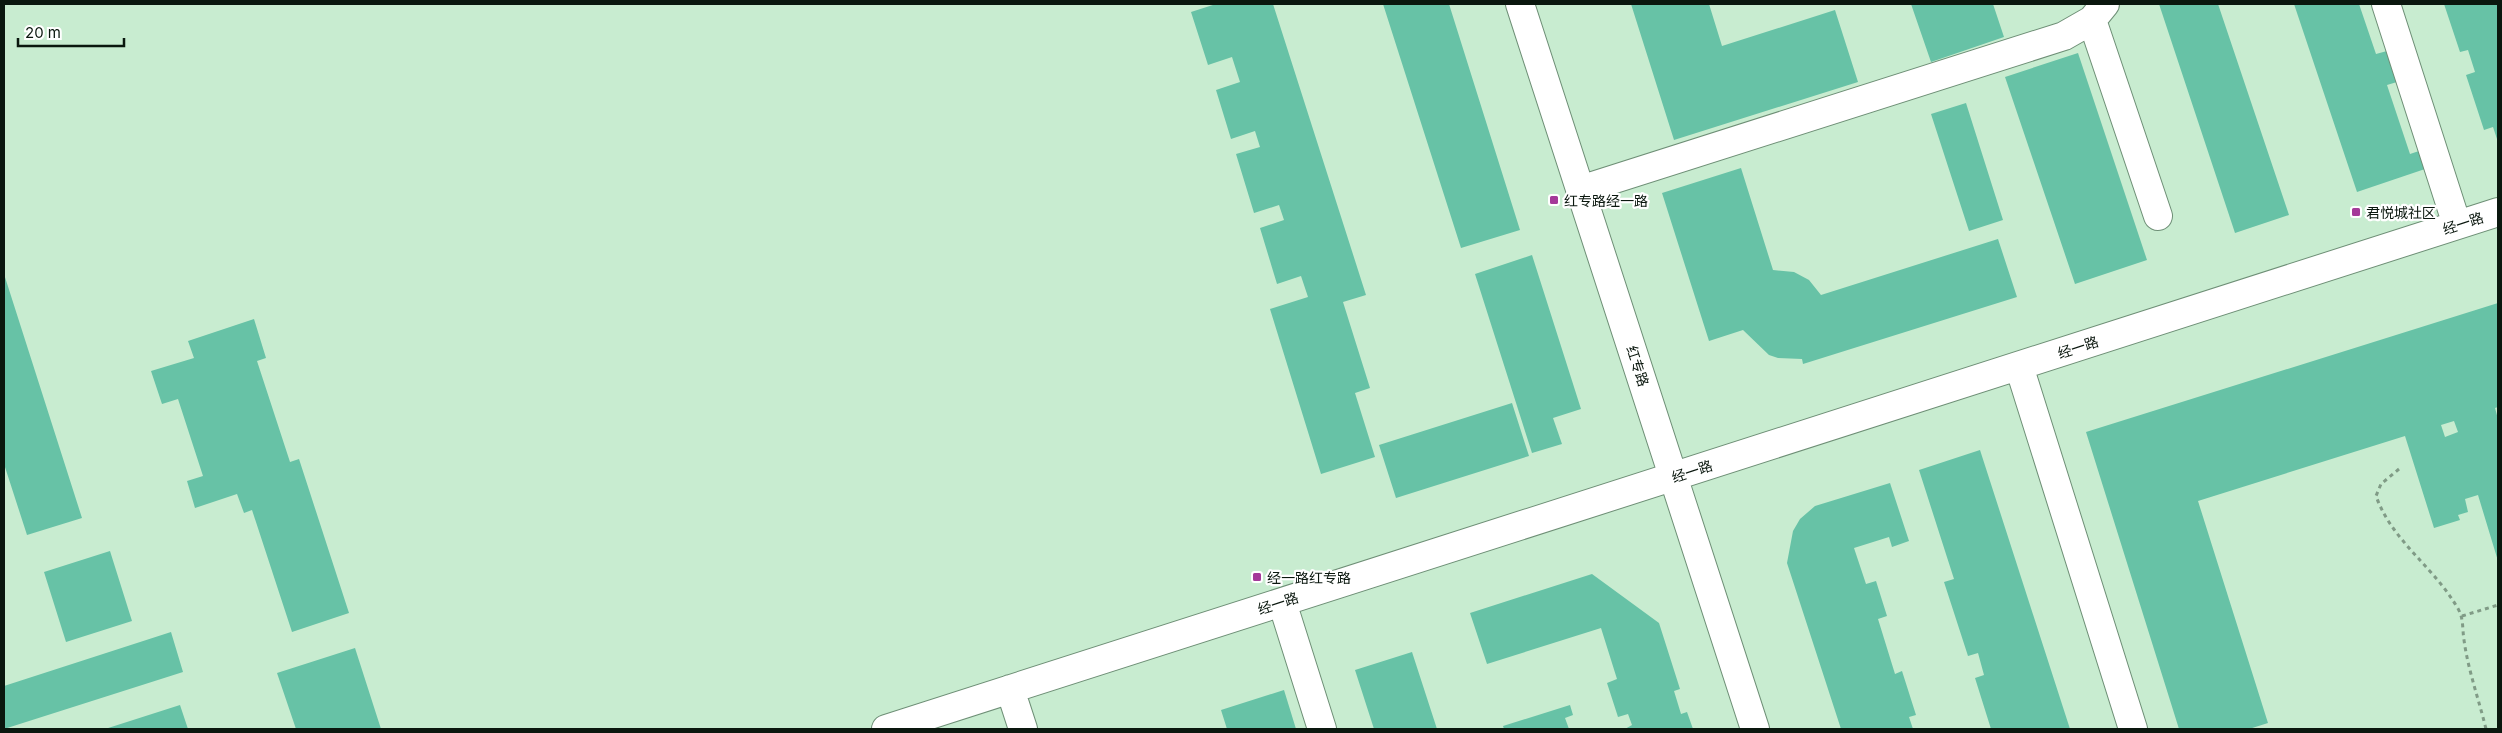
<svg xmlns="http://www.w3.org/2000/svg" width="2502" height="733" font-family="Inter,'Noto Sans SC',sans-serif">
  <style>
    .building { fill: #67c2a6; fill-rule: evenodd }
    .lines { fill: none; stroke-linecap: round; stroke-linejoin: round }
    .minor-casing { stroke: #6e8f76; stroke-width: 30 }
    .path { stroke: #809b86; stroke-width: 3; stroke-dasharray: 4 4; stroke-linecap: butt }
    .minor { stroke: #fff; stroke-width: 28 }
    .poi-dot { fill: #a43999; stroke: #fff; stroke-width: 2 }
    .labels { text-anchor: middle; dominant-baseline: central; stroke-width: 4.5; stroke-linejoin: round; paint-order: stroke }
    .poi-label { font-size: 14px; fill: #0a170e; stroke: #fff; text-anchor: start }
    .street-label { font-size: 14px; fill: #0a170e; stroke: #fff }
  </style>
  <rect width="100%" height="100%" fill="#c8ecd0"/>
  <path class="building" d="M1216,4H1273L1366,295L1343,302L1370,388L1355,393L1375,457L1321,474L1270,309L1308,297L1301,276L1277,284L1260,228L1284,220L1279,205L1254,213L1236,154L1260,147L1255,131L1231,139L1216,90L1240,82L1232,57L1208,65L1191,12Z
    M1383,4H1449L1520,230L1461,248Z
    M1631,4H1709L1722,46L1835,10L1858,82L1674,140Z
    M1911,4H1993L2004,37L1931,62Z
    M2159,4H2218L2289,215L2235,233Z
    M2294,4H2359L2376,54L2387,51L2397,82L2387,85L2410,154L2419,151L2425,169L2357,192Z
    M2444,4H2498V142L2493,127L2484,130L2466,75L2475,72L2468,50L2460,52Z
    M2078,53L2147,260L2075,284L2005,77Z
    M1966,103L2003,220L1969,231L1931,114Z
    M1741,168L1773,270L1794,272L1809,280L1821,295L1998,239L2017,297L1803,364L1802,359L1778,358L1769,355L1743,330L1709,341L1662,193Z
    M1532,255L1581,409L1553,418L1562,444L1532,453L1475,274Z
    M4,274L82,518L27,535L4,464Z
    M2498,303V407L2495,408L2498,419V561L2478,495L2465,499L2468,512L2458,515L2460,520L2434,528L2405,436L2198,501L2268,723L2249,729H2179L2086,432ZM2454,421L2458,432L2445,437L2441,425Z
    M254,319L266,358L257,361L290,462L299,459L349,613L292,632L252,510L244,513L237,494L195,508L187,481L203,476L178,399L162,404L151,371L194,358L188,341Z
    M1512,403L1529,456L1396,498L1379,445Z
    M1980,450L2070,729H1991L1975,678L1984,675L1978,653L1968,656L1944,582L1954,579L1919,470Z
    M1890,483L1909,541L1892,547L1889,537L1854,548L1866,584L1876,581L1887,616L1878,619L1895,674L1902,671L1916,715L1909,717L1913,729H1841L1787,563L1793,531L1800,519L1815,506Z
    M110,551L132,621L66,642L44,572Z
    M1592,574L1659,623L1680,689L1674,691L1681,714L1687,712L1693,729H1625L1632,725L1628,714L1618,717L1607,683L1617,679L1601,628L1487,664L1470,613Z
    M171,632L183,672L4,729V686Z
    M355,648L381,729H296L277,673Z
    M1412,652L1437,729H1374L1355,670Z
    M1284,690L1296,729H1227L1221,710Z
    M180,705L188,729H105Z
    M1570,705L1573,715L1565,718L1569,729H1504L1503,726Z"/>
  <g class="lines">
    <g class="minor-casing">
      <path id="minor" d="M1520,4L1755,729
        M2386,4L2457,225
        M2092,20L2158,216
        M1580,190L2064,36L2092,20L2105,4
        M2019,366L2133,729
        M1282,602L1322,729
        M1010,689L1023,729
        M886,729L2498,212"/>
    </g>
    <path class="path" d="M2399,469L2381,484L2376,496C2392,541 2433,566 2457,607C2464,618 2462,627 2464,640C2468,670 2479,700 2486,729
      M2462,616L2498,605"/>
    <use href="#minor" class="minor"/>
  </g>
  <g class="poi-dot">
    <rect x="1549" y="195" width="10" height="10" rx="2.5"/>
    <rect x="2351" y="207" width="10" height="10" rx="2.5"/>
    <rect x="1252" y="572" width="10" height="10" rx="2.5"/>
  </g>
  <g class="labels">
    <g class="poi-label">
      <text x="1564" y="200">红专路经一路</text>
      <text x="2366" y="212">君悦城社区</text>
      <text x="1267" y="577">经一路红专路</text>
    </g>
    <g class="street-label">
      <text transform="translate(2463 223) rotate(-18)">经一路</text>
      <text transform="translate(2078 347) rotate(-18)">经一路</text>
      <text transform="translate(1638 366) rotate(72)">红专路</text>
      <text transform="translate(1692 471) rotate(-18)">经一路</text>
      <text transform="translate(1278 603) rotate(-18)">经一路</text>
    </g>
  </g>
  <rect width="2502" height="733" fill="none" stroke="#0a170e" stroke-width="10"/>
  <path d="M18 38v8h106v-8" fill="none" stroke="#0a170e" stroke-width="2.5"/>
  <text x="25" y="38" font-size="15" fill="#0a170e" stroke="#ffffff" stroke-width="4" paint-order="stroke">20 m</text>
</svg>
